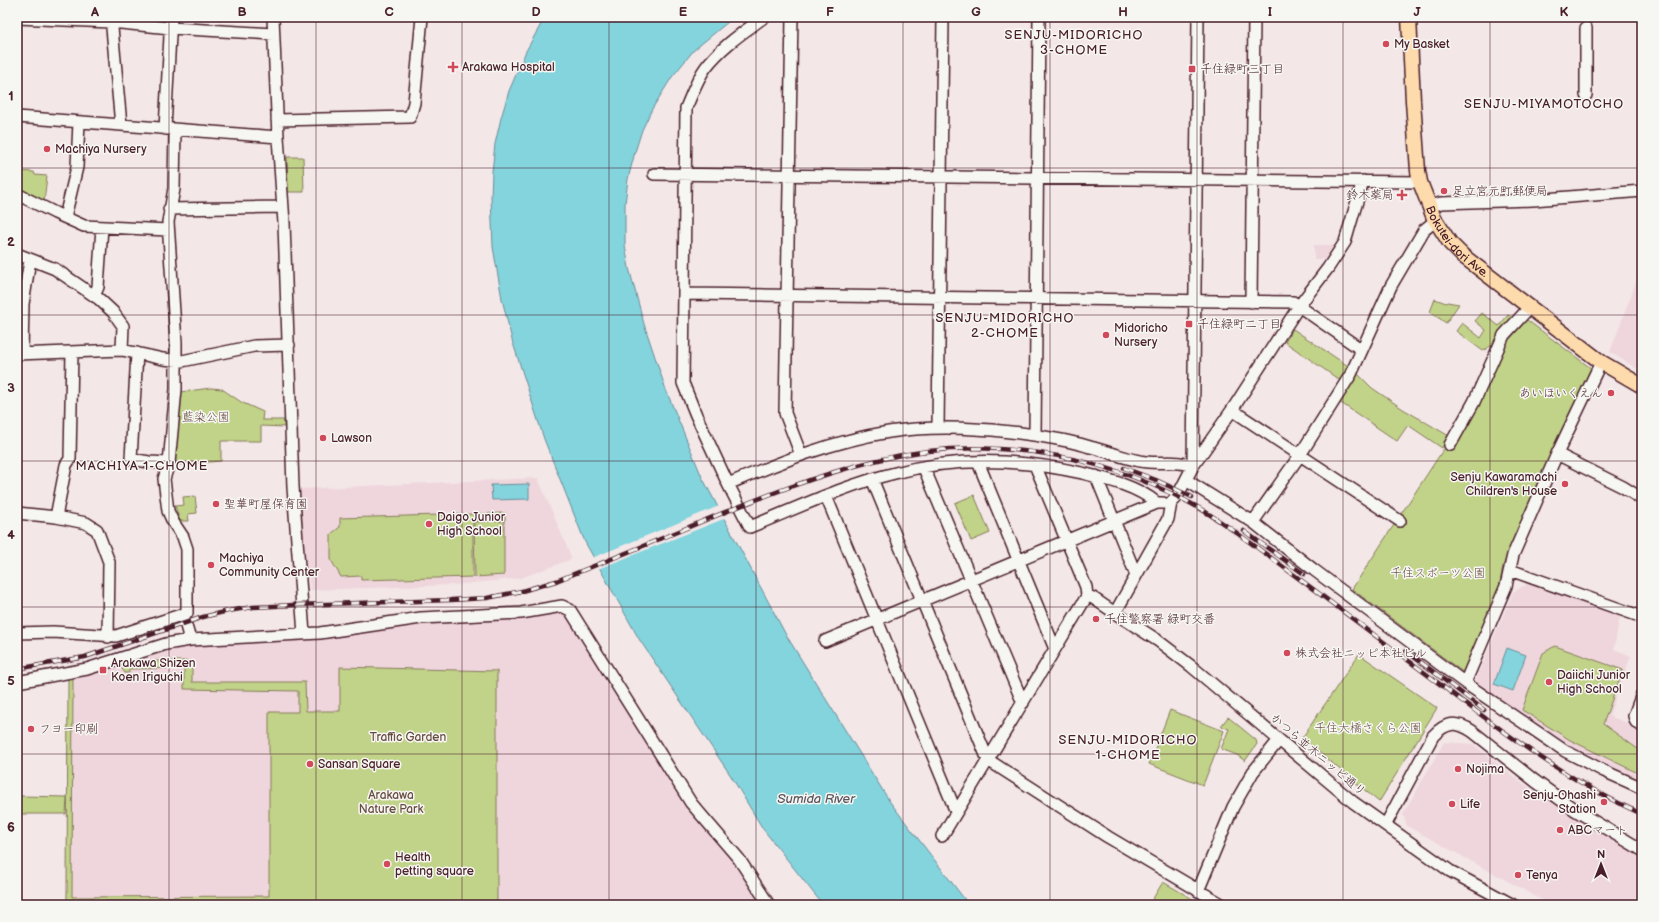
<svg xmlns="http://www.w3.org/2000/svg" width="1659" height="922" font-family="'Balsamiq Sans','Klee One',sans-serif">
  <style>
    .built { fill: #efd6dd }
    .green { fill: #c1d388; stroke: #86795a }
    .water { fill: #83d4dd; stroke: #6c8c96 }
    .pier { fill: #f3e7e8 }
    .lines { fill: none; stroke-linecap: round; stroke-linejoin: round }
    .minor-casing { stroke: #4a1f2b; stroke-width: 14 }
    .major-casing { stroke: #4a1f2b; stroke-width: 17 }
    .minor { stroke: #f6f6f2; stroke-width: 11 }
    .major { stroke: #fedbac; stroke-width: 14 }
    .rail-casing { stroke: #4a1f2b; stroke-width: 4.5 }
    .rail { stroke: #f6f6f2; stroke-width: 3; stroke-dasharray: 9; stroke-linecap: butt }
    .grid { fill: none; stroke: #4a1f2b; stroke-width: 1; stroke-opacity: 0.55 }
    .poi-dot { fill: #d1495b; stroke: #f6f6f2; stroke-width: 1.5 }
    .labels { text-anchor: middle; dominant-baseline: central; stroke-width: 3; stroke-linejoin: round; paint-order: stroke }
    .poi-label { font-size: 12px; fill: #4a1f2b; stroke: #f6f6f2; text-anchor: start }
    .street-label { font-size: 12px; fill: #4a1f2b; stroke: #f6f6f2 }
    .park-label { font-size: 12px; fill: #684c42; stroke: #f6f6f2 }
    .neighbourhood-label { font-size: 13px; letter-spacing: 1px; fill: #4a1f2b; stroke: #f6f6f2 }
    .water-label { font-size: 13px; font-style: italic; fill: #5b5560; stroke: #f6f6f2 }
    .neatline { fill: none; stroke: #4a1f2b; stroke-width: 1.5 }
    .grid-label { font-size: 13px; text-anchor: middle; font-weight: bold; fill: #4a1f2b }
  </style>
  <rect width="100%" height="100%" fill="#f3e7e8"/>
  <filter id="ink" filterUnits="userSpaceOnUse"><feTurbulence type="fractalNoise" baseFrequency=".025" numOctaves="2"/><feDisplacementMap in="SourceGraphic" scale="8" xChannelSelector="R" yChannelSelector="G"/><feConvolveMatrix kernelMatrix="1 2 1 2 8 2 1 2 1" color-interpolation-filters="sRGB"/></filter>
  <g filter="url(#ink)">
    <path class="built" d="M1314,245H1340L1330,259H1314Z
      M1642,266V372L1610,352Z
      M538,478L572,559L521,578L454,585L311,590L306,568L299,489Z
      M1529,583L1620,616L1614,649L1631,656L1609,716L1627,723L1642,734V781L1572,747L1476,684V679L1513,592Z
      M560,611L565,614L569,619L694,815L740,868L763,905H66L68,679L102,672L160,652L185,646L312,639L406,625Z
      M1444,742L1473,744L1533,791L1642,857V888L1631,905H1551L1407,826L1403,814Z"/>
    <path class="green" d="M287,157H303L304,192H288Z
      M17,171L34,172L35,175L47,176L44,202L17,187Z
      M1435,299L1446,303L1447,302L1459,304L1446,323L1430,312Z
      M1482,313L1499,326L1508,315L1515,320L1497,342L1483,351L1456,331L1462,323L1481,338L1486,330L1475,321Z
      M1527,320L1592,369L1513,539L1503,566L1499,589L1464,673L1352,589L1443,450L1456,441L1508,341Z
      M1293,329L1354,370L1372,388L1403,409L1449,436L1442,448L1408,425L1397,441L1338,401L1348,386L1285,342Z
      M211,388L222,389L241,402L263,412L262,420H284V427L261,426V441H221V461L174,465L175,427L180,392Z
      M974,495L990,533L971,541L955,503Z
      M195,496L197,513L188,514L189,521H180L175,506L184,505L183,497Z
      M505,513V520L473,521V577L361,580V576L341,577L331,560V534L340,527V518Z
      M504,521V575L475,577L474,522Z
      M1555,646L1623,670L1603,724L1642,752V775L1570,740L1522,710L1543,653Z
      M1359,654L1437,708L1379,802L1302,738Z
      M138,661H192V682H305L306,711H340V667L497,671V905H270L269,901H67L68,679L73,678L72,897L269,896V712H298V691L184,689V668L129,669V673H125L120,666Z
      M1170,710L1224,731L1203,785L1149,764Z
      M1228,717L1256,740L1257,744L1245,761L1237,755L1221,749L1229,729L1221,726Z
      M20,796L67,797L66,814H20Z
      M1163,882L1203,905H1149Z"/>
    <path class="water" d="M545,17H734L694,50L672,77L652,109L642,130L635,152L628,179L625,204V245L629,268L644,324L666,390L702,477L786,635L890,802L969,905H823L763,829L731,776L639,639L585,542L544,439L512,340L502,299L493,247L491,197L492,172L495,144L501,118L509,91L526,51Z
      M529,484V499L492,500L491,485Z
      M1507,648L1526,655L1513,691L1494,684Z"/>
    <path class="pier" d="M719,506L726,518L598,569L592,558Z"/>
    <g class="lines">
      <g class="minor-casing">
        <path id="minor" d="M111,17L121,125
          M273,17L278,137L284,223L293,487L304,634
          M764,17C744,32 722,46 706,67C697,79 692,94 686,108L683,383L696,415L728,484C780,462 833,441 889,432C934,425 989,428 1034,435C1052,438 1072,441 1090,447C1107,451 1123,458 1140,461C1158,465 1175,459 1193,466L1232,410L1299,306L1328,268L1345,242L1363,181
          M792,17L785,413L801,455
          M17,18L111,22L170,28L273,34
          M1586,28V95
          M17,117L278,137
          M277,120L410,117L414,103L422,17
          M165,129L171,17
          M654,174L1420,182
          M17,194L55,213L84,226L168,230
          M1429,207L1441,203L1533,200L1642,191
          M169,209L283,207
          M65,217L77,167L79,122
          M17,254L55,269L99,299L113,312L123,326L122,350
          M685,294L1293,302L1362,350
          M94,296L98,287L102,227
          M1251,302L1254,17
          M137,353L131,459L149,462L169,463
          M17,354L122,350L163,359L182,361L254,346L289,345
          M22,354L23,304L30,260
          M1232,410L1400,521
          M938,428L943,17
          M1035,435L1039,17
          M1450,445L1474,402L1504,335L1529,308
          M1557,454L1623,487L1642,499
          M978,462L1055,649
          M1035,465L1086,587L1087,596
          M924,468L1023,703
          M1096,476L1136,575
          M872,479L988,760L1108,837L1223,905
          M1186,480L1253,522L1314,570L1465,683L1565,751L1604,771L1642,788
          M728,484L750,527C797,508 845,485 895,473C956,457 1021,459 1082,473C1107,479 1137,486 1157,503
          M826,496L956,812
          M17,513L56,517L86,523L97,530L109,562L108,637
          M56,517L66,465L70,459L72,352
          M1253,522L1300,455L1351,374L1391,286L1424,230L1435,221
          M1510,570L1642,617
          M1115,613L1157,640L1191,666L1353,802L1450,871L1513,905
          M183,615L190,640
          M17,633L53,632L116,636L187,613V549L183,537L173,522L168,511L164,479L169,463L176,389V343L168,222L174,189L175,129
          M825,641L1157,503H1163
          M17,682L87,669L166,644L190,640L320,633L421,618L521,613L562,606L570,610L691,803L739,859L769,905
          M1465,683L1506,586L1513,555L1557,454L1601,362
          M1642,694L1634,716L1636,722L1642,726
          M1386,824L1433,736C1446,722 1456,721 1472,731L1535,781L1575,810L1642,850
          M942,836L1087,596L1093,598L1115,613L1168,519L1171,503L1177,497L1193,466L1198,17
          M1198,891L1233,807L1253,772L1279,740"/>
      </g>
      <g class="major-casing">
        <g id="major">
          <path id="s1" d="M1409,17L1413,101L1418,171L1420,182L1434,218L1450,243L1463,256L1601,362L1642,386"/>
        </g>
      </g>
      <use href="#minor" class="minor"/>
      <use href="#major" class="major"/>
      <g class="rail-casing">
        <path id="rail" d="M1124,468L1156,480L1192,497
          M1244,531L1304,574
          M1406,651L1484,710
          M17,669L85,657L203,617L228,611L253,607L295,605L451,600L487,598L522,591L556,581C607,561 658,540 708,519C762,497 817,475 874,461C980,434 1094,451 1190,503C1213,515 1234,531 1255,546C1316,591 1376,636 1437,682C1502,731 1567,781 1642,814"/>
      </g>
      <use href="#rail" class="rail"/>
    </g>
  </g>
  <path class="grid" d="M169,17V905M316,17V905M462,17V905M609,17V905M756,17V905M903,17V905M1050,17V905M1197,17V905M1343,17V905M1490,17V905M17,168H1642M17,315H1642M17,461H1642M17,607H1642M17,754H1642"/>
  <g class="poi-dot">
    <circle cx="1386" cy="44" r="4"/>
    <path d="M451 61h4v4h4v4h-4v4h-4v-4h-4v-4h4z"/>
    <rect x="1188" y="65" width="8" height="8" rx="2"/>
    <circle cx="47" cy="149" r="4"/>
    <circle cx="1444" cy="191" r="4"/>
    <path d="M1400 189h4v4h4v4h-4v4h-4v-4h-4v-4h4z"/>
    <rect x="1185" y="320" width="8" height="8" rx="2"/>
    <circle cx="1106" cy="335" r="4"/>
    <circle cx="1611" cy="393" r="4"/>
    <circle cx="323" cy="438" r="4"/>
    <circle cx="1565" cy="484" r="4"/>
    <circle cx="216" cy="504" r="4"/>
    <circle cx="429" cy="524" r="4"/>
    <circle cx="211" cy="565" r="4"/>
    <circle cx="1096" cy="619" r="4"/>
    <circle cx="1287" cy="653" r="4"/>
    <rect x="99" y="666" width="8" height="8" rx="2"/>
    <circle cx="1549" cy="682" r="4"/>
    <circle cx="31" cy="729" r="4"/>
    <circle cx="310" cy="764" r="4"/>
    <circle cx="1458" cy="769" r="4"/>
    <circle cx="1604" cy="802" r="4"/>
    <circle cx="1452" cy="804" r="4"/>
    <circle cx="1560" cy="830" r="4"/>
    <circle cx="387" cy="864" r="4"/>
    <circle cx="1518" cy="875" r="4"/>
  </g>
  <g class="labels">
    <g class="poi-label">
      <text x="1394" y="44">My Basket</text>
      <text x="462" y="67">Arakawa Hospital</text>
      <text x="1200" y="69">千住緑町三丁目</text>
      <text x="55" y="149">Machiya Nursery</text>
      <text x="1452" y="191">足立宮元町郵便局</text>
      <text x="1394" y="195" text-anchor="end">鈴木薬局</text>
      <text x="1197" y="324">千住緑町二丁目</text>
      <text x="1114" y="328">Midoricho<tspan x="1114" dy="14">Nursery</tspan></text>
      <text x="1603" y="393" text-anchor="end">あいほいくえん</text>
      <text x="331" y="438">Lawson</text>
      <text x="1557" y="477" text-anchor="end">Senju Kawaramachi<tspan x="1557" dy="14">Children's House</tspan></text>
      <text x="224" y="504">聖華町屋保育園</text>
      <text x="437" y="517">Daigo Junior<tspan x="437" dy="14">High School</tspan></text>
      <text x="219" y="558">Machiya<tspan x="219" dy="14">Community Center</tspan></text>
      <text x="1104" y="619">千住警察署 緑町交番</text>
      <text x="1295" y="653">株式会社ニッピ本社ビル</text>
      <text x="111" y="663">Arakawa Shizen<tspan x="111" dy="14">Koen Iriguchi</tspan></text>
      <text x="1557" y="675">Daiichi Junior<tspan x="1557" dy="14">High School</tspan></text>
      <text x="39" y="729">フヨー印刷</text>
      <text x="318" y="764">Sansan Square</text>
      <text x="1466" y="769">Nojima</text>
      <text x="1596" y="795" text-anchor="end">Senju-Ohashi<tspan x="1596" dy="14">Station</tspan></text>
      <text x="1460" y="804">Life</text>
      <text x="1568" y="830">ABCマート</text>
      <text x="395" y="857">Health<tspan x="395" dy="14">petting square</tspan></text>
      <text x="1526" y="875">Tenya</text>
    </g>
    <g class="street-label">
      <text stroke="none"><textPath href="#s1" startOffset="237">Bokutei-dori Ave.</textPath></text>
      <text transform="translate(1318 755) rotate(40)">かつら並木ニッピ通り</text>
    </g>
    <g class="park-label">
      <text x="206" y="417">藍染公園</text>
      <text x="1438" y="573">千住スポーツ公園</text>
      <text x="1368" y="728">千住大橋さくら公園</text>
      <text x="408" y="737">Traffic Garden</text>
      <text x="391" y="795">Arakawa<tspan x="391" dy="14">Nature Park</tspan></text>
    </g>
    <g class="neighbourhood-label">
      <text x="1074" y="35">SENJU-MIDORICHO<tspan x="1074" dy="15">3-CHOME</tspan></text>
      <text x="1544" y="104">SENJU-MIYAMOTOCHO</text>
      <text x="1005" y="318">SENJU-MIDORICHO<tspan x="1005" dy="15">2-CHOME</tspan></text>
      <text x="142" y="466">MACHIYA 1-CHOME</text>
      <text x="1128" y="740">SENJU-MIDORICHO<tspan x="1128" dy="15">1-CHOME</tspan></text>
    </g>
    <g class="water-label">
      <text x="816" y="799">Sumida River</text>
    </g>
  </g>
  <rect width="1659" height="922" fill="none" stroke="#f6f6f2" stroke-width="44"/>
  <g transform="translate(1601 864)" stroke="#f6f6f2" stroke-width="3" paint-order="stroke">
  <path d="M0-3L7 15L0 10L-7 15Z" fill="#4a1f2b"/>
  <text y="-6" font-size="11" font-weight="bold" text-anchor="middle" fill="#4a1f2b">N</text>
  </g>
  <rect x="22" y="22" width="1615" height="878" class="neatline"/>
  <g class="grid-label">
    <text x="95" y="16">A</text>
    <text x="242" y="16">B</text>
    <text x="389" y="16">C</text>
    <text x="536" y="16">D</text>
    <text x="683" y="16">E</text>
    <text x="830" y="16">F</text>
    <text x="976" y="16">G</text>
    <text x="1123" y="16">H</text>
    <text x="1270" y="16">I</text>
    <text x="1417" y="16">J</text>
    <text x="1564" y="16">K</text>
    <text x="11" y="100">1</text>
    <text x="11" y="246">2</text>
    <text x="11" y="392">3</text>
    <text x="11" y="539">4</text>
    <text x="11" y="685">5</text>
    <text x="11" y="831">6</text>
  </g>
</svg>
